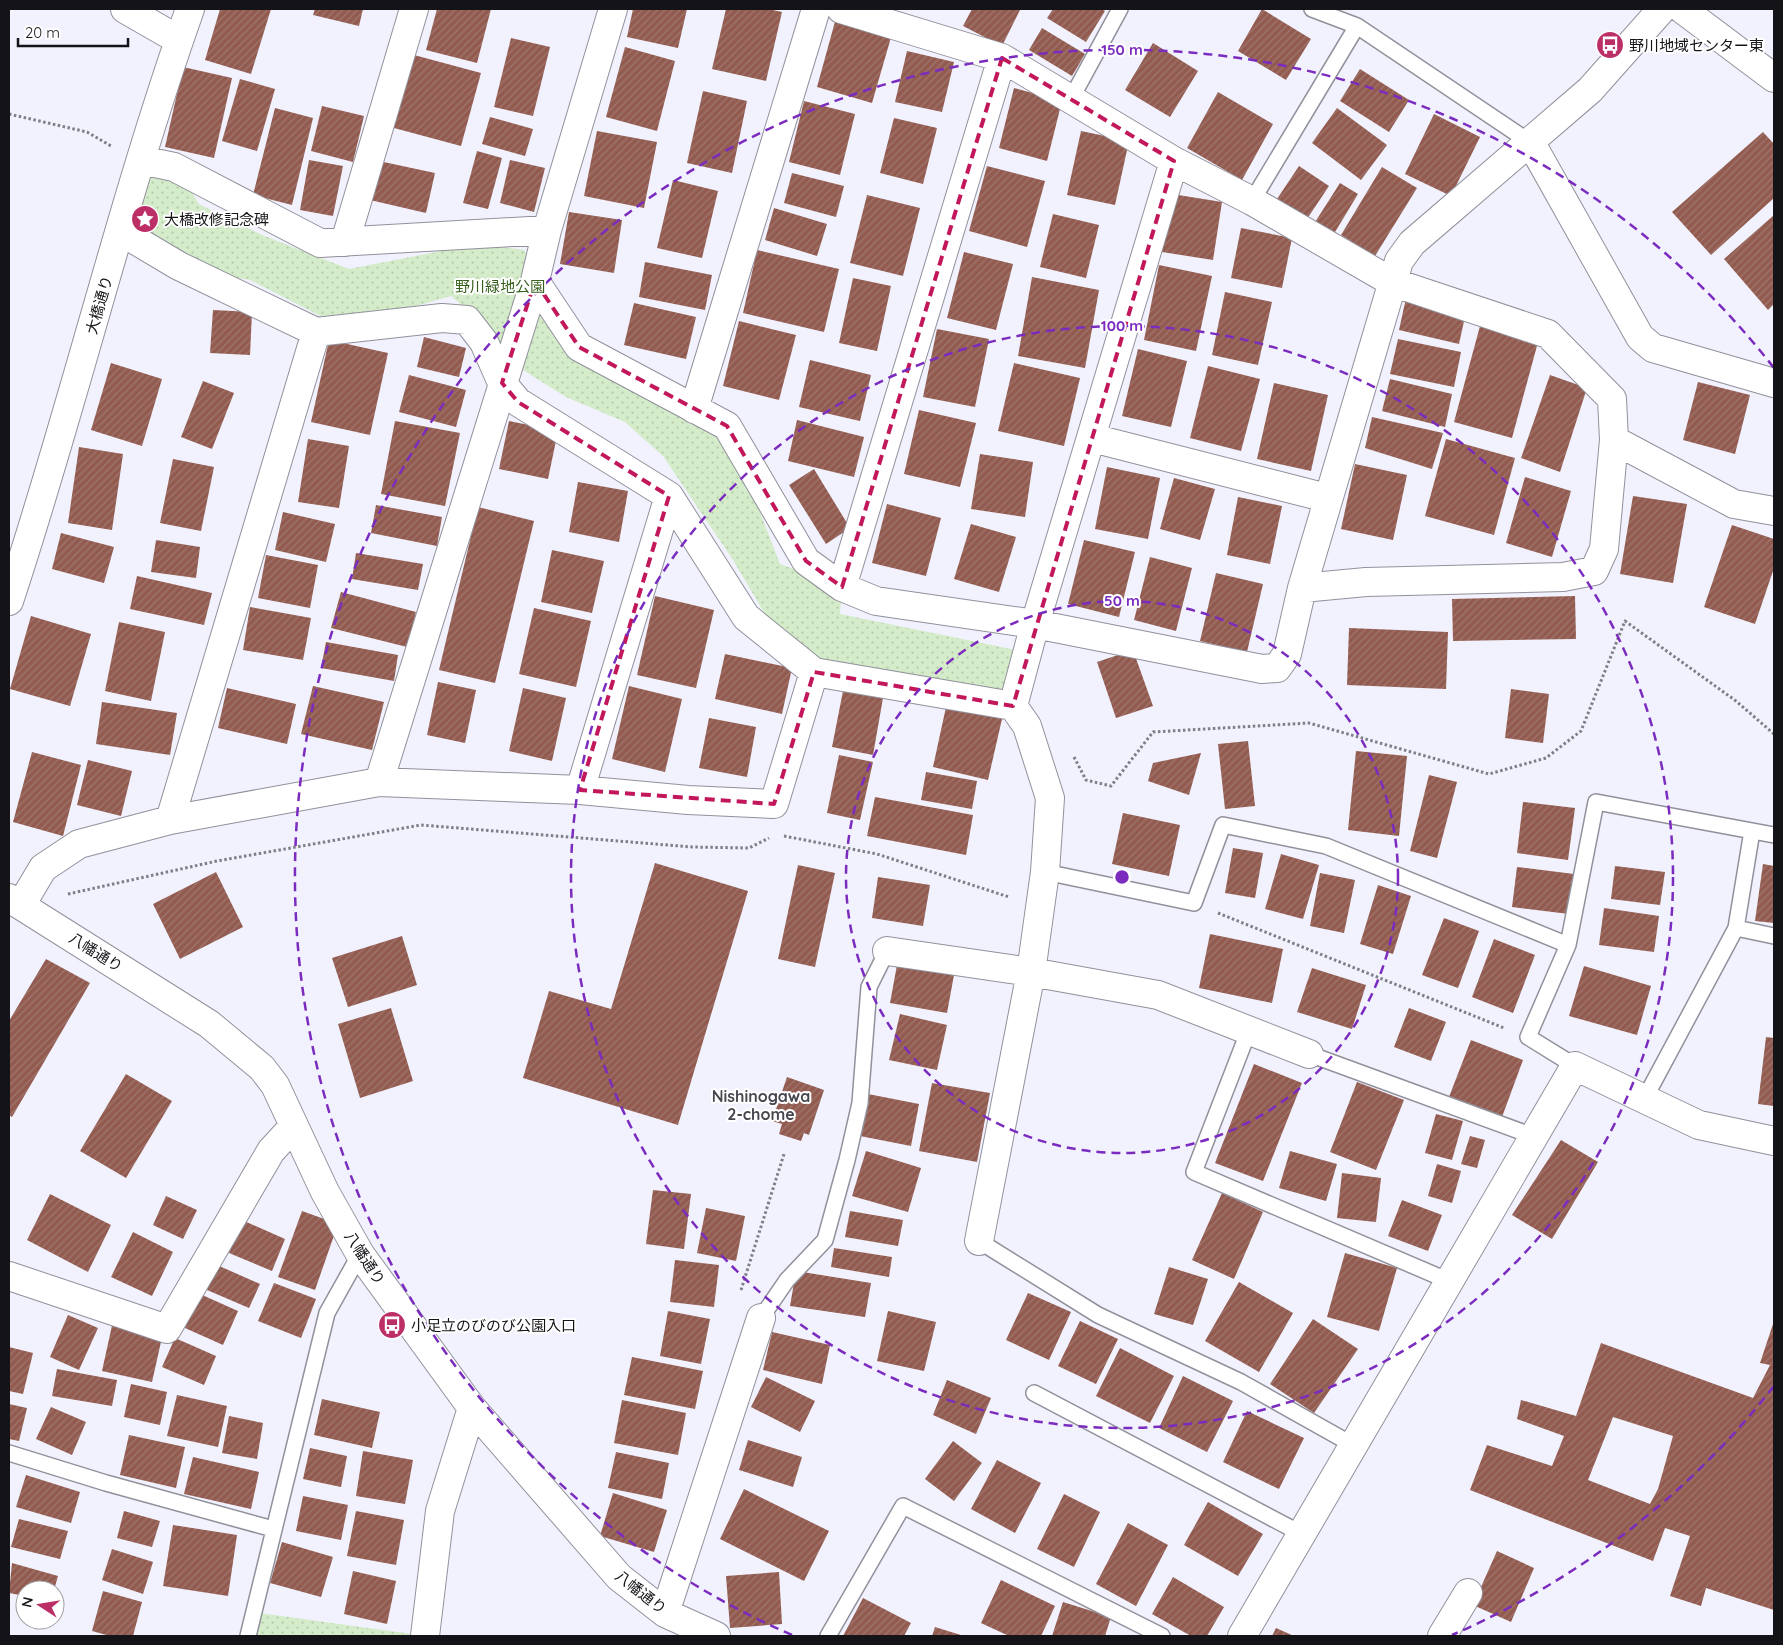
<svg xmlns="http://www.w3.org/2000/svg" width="1783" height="1645" font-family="Quicksand,'Noto Sans JP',sans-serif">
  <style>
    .park { fill: url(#park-dots) }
    .building { fill: url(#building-hatch); fill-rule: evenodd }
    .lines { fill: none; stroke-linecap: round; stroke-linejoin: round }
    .service-casing { stroke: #91919c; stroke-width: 18 }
    .minor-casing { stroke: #91919c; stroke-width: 30 }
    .path { stroke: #7e7f86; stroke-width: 3; stroke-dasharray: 2.5 2.5; stroke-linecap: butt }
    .service { stroke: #fff; stroke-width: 15 }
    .minor { stroke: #fff; stroke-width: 28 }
    .marked { fill: none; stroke: #c2185b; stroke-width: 4; stroke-dasharray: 10 6; stroke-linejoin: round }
    .ring { fill: none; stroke: #7b2cbf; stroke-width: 2.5; stroke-dasharray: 9 6 }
    .labels { text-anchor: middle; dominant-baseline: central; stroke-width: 4; stroke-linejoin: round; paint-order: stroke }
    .poi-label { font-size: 15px; fill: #141418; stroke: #fff; text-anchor: start }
    .park-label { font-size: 15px; fill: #365f1d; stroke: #fff }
    .street-label { font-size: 15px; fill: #141418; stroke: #fff }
    .neighbourhood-label { font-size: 16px; font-weight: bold; fill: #47474f; stroke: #fff }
    .centre { fill: #7b2cbf; stroke: #fff; stroke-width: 2.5 }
    .ring-label { font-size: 15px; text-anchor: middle; font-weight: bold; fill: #7b2cbf; stroke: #fff; stroke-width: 4; stroke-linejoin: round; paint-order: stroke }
  </style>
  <defs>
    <pattern id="park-dots" width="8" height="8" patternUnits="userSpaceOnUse" patternTransform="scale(1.25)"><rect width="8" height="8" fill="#d4ecc9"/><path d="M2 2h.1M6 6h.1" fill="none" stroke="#b5caac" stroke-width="1.8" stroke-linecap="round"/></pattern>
    <pattern id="building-hatch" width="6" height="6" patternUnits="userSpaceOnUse" patternTransform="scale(1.25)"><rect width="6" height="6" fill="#935b4f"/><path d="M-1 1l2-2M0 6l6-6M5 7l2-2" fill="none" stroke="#9e776f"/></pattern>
  </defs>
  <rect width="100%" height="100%" fill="#f1f2fd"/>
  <path class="park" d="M149,177L186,183L199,204L262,235L349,269L462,247H503L524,250L547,280L559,332L668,411L714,435L737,453L780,564L842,587L840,614L1016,650L1004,703L824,666L769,621L733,560L663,456L625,422L566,397L523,370L481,321L451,296L342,327L250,280L207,273L126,248Z
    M253,1612L412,1634V1636H248Z"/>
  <path class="building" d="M220,9H271L251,74L205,60Z
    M315,9H363L359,26L313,15Z
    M437,9H491L477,63L426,50Z
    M633,9H687L678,48L627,37Z
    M726,9H768L782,12L766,81L712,69Z
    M972,9H1018L1020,10L1002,46L963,26Z
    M1053,9H1101L1105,11L1086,42L1047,18Z
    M1262,9L1311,39L1286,80L1238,51Z
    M836,18L892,34L872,103L817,87Z
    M1042,28L1085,54L1072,76L1029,50Z
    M511,38L550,47L533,116L494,107Z
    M1153,43L1198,71L1170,117L1125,90Z
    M625,47L675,61L657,131L606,117Z
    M907,51L954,62L942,112L895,102Z
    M414,55L481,73L461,146L394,128Z
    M183,67L232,78L214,158L165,147Z
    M1360,69L1409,100L1389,132L1340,101Z
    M240,79L275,89L257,151L222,141Z
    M1014,88L1062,101L1047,161L999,148Z
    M703,91L747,101L732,173L687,163Z
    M1218,92L1273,124L1242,180L1187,148Z
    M804,101L855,114L840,175L789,162Z
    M322,106L364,116L353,162L311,151Z
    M275,108L313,118L292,205L253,195Z
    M1337,108L1387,145L1361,180L1312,143Z
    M1434,114L1480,137L1451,196L1405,174Z
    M490,117L533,129L525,156L482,144Z
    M894,118L937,128L923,184L880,173Z
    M597,131L657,142L644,208L584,196Z
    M1081,131L1129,141L1115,205L1067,195Z
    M1763,132L1774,144V198L1711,255L1672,212Z
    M477,151L502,158L488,209L463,203Z
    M309,160L343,166L333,216L300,210Z
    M510,160L545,168L534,212L500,203Z
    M379,161L435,173L426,213L370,200Z
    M987,166L1045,181L1027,247L969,231Z
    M1299,166L1329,186L1301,228L1271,208Z
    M1382,167L1417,188L1375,256L1341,235Z
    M792,173L844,186L836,217L784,203Z
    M673,180L718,191L702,258L657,248Z
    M1340,183L1358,194L1329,242L1310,230Z
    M1172,194L1222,202L1213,260L1162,252Z
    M867,195L920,208L903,276L850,263Z
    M774,208L827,224L817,256L765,240Z
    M569,212L622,220L614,273L560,264Z
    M1053,214L1099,225L1086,278L1040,267Z
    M1774,215V304L1768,310L1724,259Z
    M1241,228L1292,238L1282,288L1231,278Z
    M757,250L839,269L824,332L743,313Z
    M964,252L1013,264L996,330L947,318Z
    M645,262L712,275L705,310L639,297Z
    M1159,265L1212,276L1196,351L1144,340Z
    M1032,277L1099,290L1085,368L1018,356Z
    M853,278L891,286L877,351L839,343Z
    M1225,292L1272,302L1258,365L1212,355Z
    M1406,298L1466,312L1459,344L1399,330Z
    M634,303L696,317L686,359L624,345Z
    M213,310L252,312L250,355L210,353Z
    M739,321L796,335L779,400L723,386Z
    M1480,326L1538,342L1512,438L1454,422Z
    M937,329L989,339L975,407L923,397Z
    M424,337L466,348L459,377L417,367Z
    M1398,339L1461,352L1454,387L1390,374Z
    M329,340L388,353L370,435L311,422Z
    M1138,349L1187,361L1171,427L1122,416Z
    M810,360L871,375L860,421L799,407Z
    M111,363L162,379L142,446L91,430Z
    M1014,363L1080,378L1064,446L998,431Z
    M1208,366L1260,379L1241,451L1190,438Z
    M409,375L466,390L456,427L399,412Z
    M1550,375L1587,388L1560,472L1521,458Z
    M1390,379L1452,394L1445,427L1382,411Z
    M203,381L234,393L212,449L181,437Z
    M1698,382L1750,395L1735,454L1683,440Z
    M1274,383L1328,395L1311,471L1257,459Z
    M919,410L976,423L960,487L904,474Z
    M1372,417L1443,433L1432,469L1365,448Z
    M797,420L864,437L854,477L788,461Z
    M395,421L460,433L445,506L381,494Z
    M509,421L558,431L548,479L499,469Z
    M308,439L349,446L339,508L298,502Z
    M1446,439L1515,458L1494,535L1425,516Z
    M79,447L123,454L112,530L68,523Z
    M980,454L1033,462L1025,517L971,509Z
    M173,459L214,467L201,531L160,523Z
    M1355,464L1407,475L1393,540L1341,529Z
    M1107,467L1160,478L1148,539L1095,529Z
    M814,469L850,528L826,544L789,485Z
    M1525,477L1571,491L1552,557L1506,543Z
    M1174,478L1215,489L1200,540L1160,529Z
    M578,482L628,491L619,542L569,532Z
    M1633,496L1687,504L1673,583L1620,574Z
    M1238,497L1282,506L1270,564L1227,555Z
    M887,504L941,518L926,576L872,563Z
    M376,505L442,517L437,546L371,533Z
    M478,507L534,521L495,683L439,670Z
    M283,512L335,524L326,562L275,550Z
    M971,524L1016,537L999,592L954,579Z
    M1732,525L1774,539V568L1755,624L1704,607Z
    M61,533L114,547L104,583L52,569Z
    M156,540L200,547L196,578L151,572Z
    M1084,540L1135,552L1119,617L1068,604Z
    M552,550L604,561L592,613L541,602Z
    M356,553L423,564L418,590L352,579Z
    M266,555L318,565L310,608L258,598Z
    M1150,557L1192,568L1176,631L1134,620Z
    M1216,573L1263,584L1247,652L1200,641Z
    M137,576L212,593L204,625L130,609Z
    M341,592L416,612L407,647L331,628Z
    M655,596L714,610L696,688L637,675Z
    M1575,596L1576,639L1453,641L1452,599Z
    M250,607L311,618L303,660L243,650Z
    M534,608L591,621L576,687L519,674Z
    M31,616L91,634L70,706L10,689Z
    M119,622L165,632L151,701L105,691Z
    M1349,628L1448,632L1446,689L1347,685Z
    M326,642L398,655L394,681L321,668Z
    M1133,650L1153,706L1116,718L1097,662Z
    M725,654L792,668L782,714L715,699Z
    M438,682L476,690L465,743L427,735Z
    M313,686L384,702L372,750L301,734Z
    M629,686L682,699L665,772L612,759Z
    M227,688L296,704L287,744L218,728Z
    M523,688L566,698L552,761L509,751Z
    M1511,689L1549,694L1543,743L1505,738Z
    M843,691L883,698L873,755L832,747Z
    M102,702L177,713L170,755L96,744Z
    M946,707L1002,719L988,780L933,767Z
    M709,718L756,727L747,777L699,768Z
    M1248,741L1255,806L1225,809L1218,744Z
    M1356,751L1407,756L1399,836L1348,830Z
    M32,752L81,765L63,836L13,822Z
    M1201,753L1189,795L1148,781L1153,763Z
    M839,755L873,762L860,820L827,813Z
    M88,760L132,771L121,816L77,805Z
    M926,772L977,781L972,809L921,800Z
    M1429,775L1457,782L1437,858L1410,851Z
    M875,797L973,815L966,855L867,836Z
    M1523,802L1575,808L1568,860L1517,853Z
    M1123,813L1180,825L1169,876L1112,864Z
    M1233,848L1263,853L1255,898L1225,893Z
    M1281,854L1319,865L1303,919L1265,909Z
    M655,863L748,891L678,1125L523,1078L549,991L611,1009Z
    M1763,864L1774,866V923L1755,921Z
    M798,865L835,873L815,967L778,959Z
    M1615,866L1665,872L1660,905L1611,899Z
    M1517,867L1574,874L1569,914L1512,907Z
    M216,872L243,927L180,959L153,904Z
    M1320,873L1355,880L1344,933L1310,926Z
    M878,877L930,885L923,926L872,918Z
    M1378,885L1411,896L1393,954L1360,944Z
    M1604,908L1659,916L1654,952L1599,945Z
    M1444,918L1479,931L1458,988L1422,975Z
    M1210,934L1283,949L1272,1003L1199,988Z
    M402,936L417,985L348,1007L332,958Z
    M1494,939L1535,955L1513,1013L1472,997Z
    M46,959L90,983L12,1117L9,1115V1021Z
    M897,965L954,975L947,1013L890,1003Z
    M1584,966L1651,986L1637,1035L1569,1016Z
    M1312,968L1366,985L1352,1029L1297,1012Z
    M391,1008L413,1081L360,1098L338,1024Z
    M1409,1008L1446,1022L1431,1061L1394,1047Z
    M900,1014L947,1025L937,1070L889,1060Z
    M1766,1037L1774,1038V1106L1758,1104Z
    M1471,1040L1523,1060L1502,1117L1449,1097Z
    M1254,1064L1302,1083L1263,1181L1215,1163Z
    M126,1074L172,1101L126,1178L80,1151Z
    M787,1077L824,1090L809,1135L804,1133L801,1141L779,1134L782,1124L772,1121Z
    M1357,1082L1404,1100L1376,1170L1330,1152Z
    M932,1083L990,1093L977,1162L919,1151Z
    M868,1094L919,1104L911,1146L860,1136Z
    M1436,1114L1463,1121L1452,1160L1425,1153Z
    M1470,1136L1485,1140L1477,1168L1461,1164Z
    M1561,1140L1598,1162L1552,1239L1512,1215Z
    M866,1151L921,1168L908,1212L852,1196Z
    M1290,1151L1337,1164L1326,1201L1279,1188Z
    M1437,1164L1461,1171L1452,1203L1428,1196Z
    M1342,1173L1381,1178L1376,1222L1337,1218Z
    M653,1190L691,1194L684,1249L646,1244Z
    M1222,1193L1263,1212L1234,1279L1192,1260Z
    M50,1194L111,1225L88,1272L27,1240Z
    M166,1196L197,1210L183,1239L153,1225Z
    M1402,1200L1442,1215L1428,1251L1388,1236Z
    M706,1208L745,1216L736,1261L697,1253Z
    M302,1211L338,1224L315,1290L278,1277Z
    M850,1211L903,1220L898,1246L845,1237Z
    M242,1220L285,1239L272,1271L229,1253Z
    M133,1232L173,1252L152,1296L111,1277Z
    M834,1248L892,1257L889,1277L831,1267Z
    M1345,1253L1397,1268L1379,1331L1327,1317Z
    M675,1260L719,1265L714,1307L670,1302Z
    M217,1265L260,1284L249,1308L207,1290Z
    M1169,1267L1208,1279L1193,1325L1154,1314Z
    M796,1271L871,1283L865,1317L790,1306Z
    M1239,1282L1293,1313L1259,1372L1205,1341Z
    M274,1283L316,1299L301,1338L258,1321Z
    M1028,1293L1071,1312L1049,1360L1006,1340Z
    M200,1294L238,1311L223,1345L185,1328Z
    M668,1311L710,1319L701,1364L660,1356Z
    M888,1311L936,1322L924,1371L877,1361Z
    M68,1315L98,1328L79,1370L50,1357Z
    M1313,1319L1358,1349L1314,1413L1270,1384Z
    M113,1321L163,1333L152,1382L102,1371Z
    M1080,1321L1118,1339L1096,1384L1058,1366Z
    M1774,1321V1610L1706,1588L1701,1606L1670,1596L1690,1536L1665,1528L1653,1561L1470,1490L1487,1445L1552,1466L1564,1436L1517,1419L1521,1400L1576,1416L1601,1343L1753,1398L1770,1365L1760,1363ZM1613,1417L1673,1436L1658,1489L1650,1504L1588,1480Z
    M772,1332L830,1345L822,1384L763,1370Z
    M175,1338L216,1356L204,1385L162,1367Z
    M9,1347L33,1353L23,1394L9,1391Z
    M1120,1348L1174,1376L1150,1423L1096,1396Z
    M632,1357L703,1371L695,1409L624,1395Z
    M57,1369L117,1380L112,1406L52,1396Z
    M1183,1376L1233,1401L1207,1452L1159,1428Z
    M766,1377L815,1401L800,1432L751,1407Z
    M947,1380L991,1398L976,1434L933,1415Z
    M131,1384L167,1392L160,1425L124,1417Z
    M177,1395L227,1406L218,1447L167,1436Z
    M322,1399L380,1412L372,1448L314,1435Z
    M622,1400L686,1413L678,1455L614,1443Z
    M9,1404L27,1408L19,1441L9,1439Z
    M51,1407L86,1422L72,1455L36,1439Z
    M1247,1411L1304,1438L1279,1489L1223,1462Z
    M229,1416L263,1423L257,1459L222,1453Z
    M129,1435L185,1447L176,1488L120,1475Z
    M748,1440L802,1457L793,1487L739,1470Z
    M953,1441L982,1463L954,1501L925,1479Z
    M310,1448L347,1456L341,1487L303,1479Z
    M363,1451L413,1460L405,1504L356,1496Z
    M616,1452L669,1463L662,1499L608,1488Z
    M193,1457L259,1472L251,1509L184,1494Z
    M997,1460L1041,1483L1015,1533L971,1509Z
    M26,1475L80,1492L71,1523L16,1507Z
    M744,1489L829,1531L804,1581L720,1539Z
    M613,1493L667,1510L654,1552L600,1536Z
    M1064,1494L1100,1512L1074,1567L1037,1549Z
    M303,1496L348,1505L341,1540L296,1531Z
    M1208,1502L1263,1534L1238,1576L1184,1545Z
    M124,1511L160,1521L152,1547L117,1538Z
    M356,1511L404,1520L396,1565L347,1556Z
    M19,1519L68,1531L60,1559L11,1547Z
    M1128,1523L1168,1545L1136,1606L1096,1584Z
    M173,1525L237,1535L228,1596L163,1586Z
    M282,1542L333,1557L321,1597L270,1583Z
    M112,1549L153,1562L143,1594L102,1580Z
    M1497,1551L1534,1568L1511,1622L1473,1605Z
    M12,1563L58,1576L54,1590H25V1596L9,1593Z
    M353,1571L396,1581L387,1624L344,1614Z
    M779,1572L782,1624L730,1628L726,1576Z
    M1173,1577L1224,1607L1207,1636H1191L1152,1614Z
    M1001,1580L1055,1606L1041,1636H1009L981,1623Z
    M103,1591L142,1602L133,1636H110L92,1631Z
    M863,1598L911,1623L904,1636H843Z
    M1063,1602L1111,1617L1105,1636H1052Z
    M935,1627L964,1636H932Z
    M1276,1628L1294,1636H1272Z"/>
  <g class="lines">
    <g class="service-casing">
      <path id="service" d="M1312,9L1357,26L1531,143
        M1071,99L1120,9
        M1252,201L1357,26
        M1045,872L1194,903L1223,825L1326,846L1568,945L1528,1037L1575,1066
        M1736,928L1774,936
        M1568,945L1596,802L1774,835
        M1249,1030L1194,1172L1449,1281
        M1309,1054L1533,1136
        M1645,1098L1736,928L1752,831
        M979,1241L1098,1315L1241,1382L1353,1445
        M761,1318L787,1280L825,1240L847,1160L860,1103L869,987L887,951
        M1034,1393L1302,1534
        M9,1453L106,1483L273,1529
        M248,1636L327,1313L360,1254
        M828,1636L903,1506L1162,1636"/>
    </g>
    <g class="minor-casing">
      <path id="minor" d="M125,9L179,40
        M841,9L1002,58L1174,161L1252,201L1392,282L1548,334L1612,399L1614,440L1734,504L1774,511
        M1682,9L1774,78
        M1531,143L1640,337L1653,348L1774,383
        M141,160L174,167L320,243L547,230L535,281L579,347L727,426L806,561L842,587L876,601L1035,624L1262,669L1277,668L1287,654L1302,588L1366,582L1563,577L1594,571L1604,549L1614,440
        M547,230L613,9
        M345,242L414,9
        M694,409L816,9
        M1092,438L1327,498
        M842,587L1002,58
        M1302,588L1399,261L1412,243L1590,90L1662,9
        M9,601C74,405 121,204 190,9
        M814,672L1013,706L1027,726L1050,798L1045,872L1031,972L979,1241
        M1013,706L1035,624L1174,161
        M379,782L535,281
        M580,790L669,496
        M170,820L316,332
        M9,898L209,1024L262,1068L275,1085L325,1192L360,1254L472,1408L619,1577L665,1613L716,1636
        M21,905L43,868L79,844L170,820L379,782L580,790L688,800L774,804L814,672L746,617L669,496L518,402L502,383L484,342L467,320L442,318L316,332L179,266L120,231
        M887,951L1031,972L1158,995L1309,1054
        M9,1276L167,1329L271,1151L293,1127
        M665,1613L761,1318
        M425,1636L440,1511L472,1408
        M1242,1636L1575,1066L1699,1125L1774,1141
        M1442,1636L1468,1593"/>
    </g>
    <path class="path" d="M9,114L87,132L111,146
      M1074,757L1086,780L1111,786L1153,732L1309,723L1489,774L1546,758L1581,731L1625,621L1736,701L1774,734
      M784,836L877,854L1009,897
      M68,894L217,861L421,825L692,847L749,848L769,838
      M1218,913L1504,1028
      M741,1290L784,1154"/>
    <use href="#service" class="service"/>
    <use href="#minor" class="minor"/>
  </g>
  <path class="marked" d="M1002,58L1174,161L1013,706L814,672L774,804L580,790L669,496L518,402L502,383L535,281L579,347L727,426L806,561L842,587Z"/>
  <g class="ring">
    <circle cx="1122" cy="877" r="276"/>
    <circle cx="1122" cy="877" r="551"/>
    <path d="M1774 1386A827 827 0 0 1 1452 1635M792 1635A827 827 0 1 1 1774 368"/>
  </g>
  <defs>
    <g id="bus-disc" transform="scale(1.4375)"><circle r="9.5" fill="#bb2f66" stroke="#fff"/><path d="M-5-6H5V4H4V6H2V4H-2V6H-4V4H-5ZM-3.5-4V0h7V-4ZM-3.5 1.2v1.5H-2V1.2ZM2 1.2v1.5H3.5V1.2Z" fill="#fff"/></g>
    <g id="sight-disc" transform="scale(1.4375)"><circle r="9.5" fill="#bb2f66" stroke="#fff"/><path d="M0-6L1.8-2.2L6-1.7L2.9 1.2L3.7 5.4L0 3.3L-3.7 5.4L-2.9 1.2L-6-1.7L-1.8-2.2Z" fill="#fff"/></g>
  </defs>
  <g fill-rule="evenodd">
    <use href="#bus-disc" x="1610" y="45"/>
    <use href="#sight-disc" x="145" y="219"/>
    <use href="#bus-disc" x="392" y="1325"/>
  </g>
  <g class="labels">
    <g class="poi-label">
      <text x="1629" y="45">野川地域センター東</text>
      <text x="164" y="219">大橋改修記念碑</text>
      <text x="411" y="1325">小足立のびのび公園入口</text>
    </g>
    <g class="park-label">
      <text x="500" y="286">野川緑地公園</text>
    </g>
    <g class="street-label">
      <text transform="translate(99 305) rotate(-74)">大橋通り</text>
      <text transform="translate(96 952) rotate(32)">八幡通り</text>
      <text transform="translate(365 1258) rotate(57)">八幡通り</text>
      <text transform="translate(641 1592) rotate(38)">八幡通り</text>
    </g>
    <g class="neighbourhood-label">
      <text x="761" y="1096">Nishinogawa<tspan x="761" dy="18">2-chome</tspan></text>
    </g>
  </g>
  <circle cx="1122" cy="877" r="8" class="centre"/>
  <g class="ring-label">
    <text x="1122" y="55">150 m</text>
    <text x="1122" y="331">100 m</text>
    <text x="1122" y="606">50 m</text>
  </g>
  <rect width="1783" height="1645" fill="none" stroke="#141418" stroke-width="20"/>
  <g transform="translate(40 1605) rotate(282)"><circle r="24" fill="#ffffff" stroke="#a1a1a3"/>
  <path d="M0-4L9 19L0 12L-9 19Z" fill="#bb2f66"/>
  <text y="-8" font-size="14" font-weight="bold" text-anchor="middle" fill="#141418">N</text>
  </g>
  <path d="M18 38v8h110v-8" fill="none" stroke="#141418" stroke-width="2.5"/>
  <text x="25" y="38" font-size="15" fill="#141418" stroke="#ffffff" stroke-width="4" paint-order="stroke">20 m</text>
</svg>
